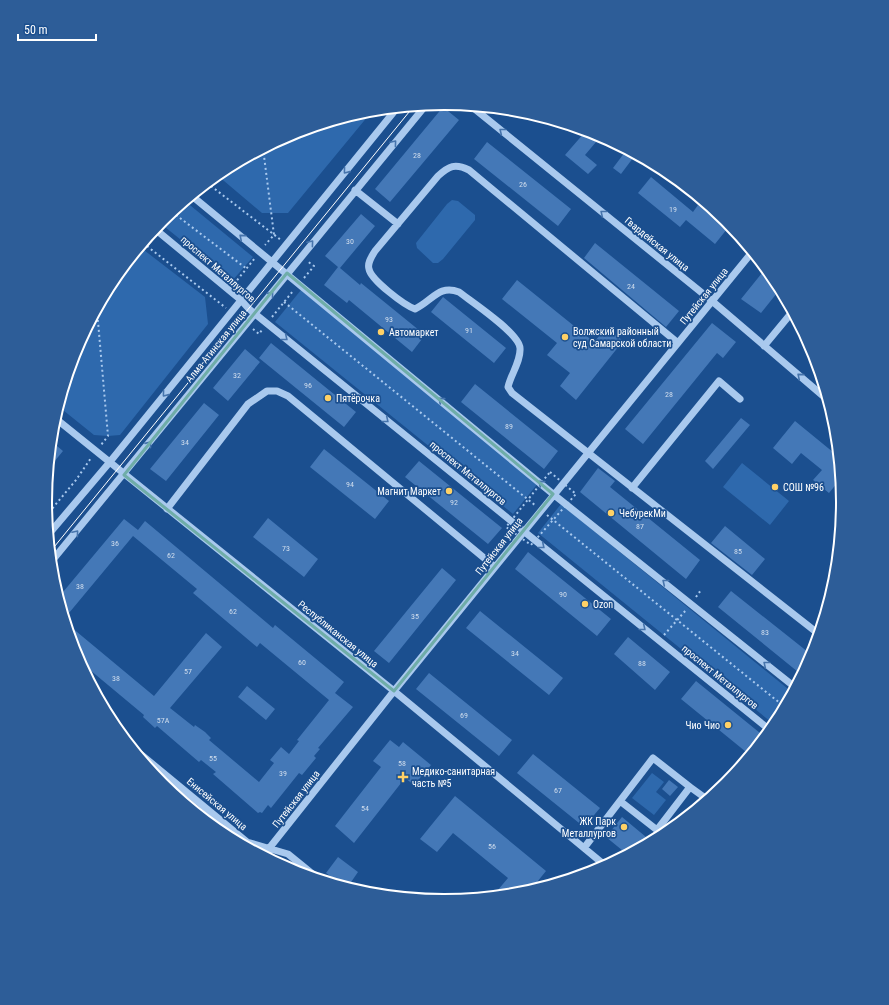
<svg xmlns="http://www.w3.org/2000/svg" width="889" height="1005" font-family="'Roboto Condensed',sans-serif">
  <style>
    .green { fill: #2e69ad }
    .building { fill: #4478b7 }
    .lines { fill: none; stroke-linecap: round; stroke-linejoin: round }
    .path { stroke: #a9c9ee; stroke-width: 2; stroke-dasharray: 2 3; stroke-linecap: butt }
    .minor { stroke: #a9c9ee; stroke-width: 7 }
    .tram { stroke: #fff; stroke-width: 1 }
    .oneway { stroke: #4674ac }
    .marked { fill: none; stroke: #6fada8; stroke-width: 3; stroke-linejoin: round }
    .poi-dot { fill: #ffd166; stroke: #1b4f8f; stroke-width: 1.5 }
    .labels { text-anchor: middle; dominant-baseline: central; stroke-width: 3.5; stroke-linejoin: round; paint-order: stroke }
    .number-label { font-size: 8px; fill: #d0dded }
    .street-label { font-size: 10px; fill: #fff; stroke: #1b4f8f }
    .poi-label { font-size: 10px; fill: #fff; stroke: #1b4f8f; text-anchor: start }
    .rim { fill: none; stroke: #fff; stroke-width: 2 }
  </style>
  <rect width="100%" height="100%" fill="#1b4f8f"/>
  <path class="green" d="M373,110L288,213H262L217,175L292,133Z
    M452,200L458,201L475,215V220L443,259L438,263H433L417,248L416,243L447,204Z
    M185,201L253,257L232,281L160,223Z
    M140,247L205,297L208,324L120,435L108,436L94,435L58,406L76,349L112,280Z
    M301,290L539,482L513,514L275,322Z
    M742,463L789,501L770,525L723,487Z
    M561,504L793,693L776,726L538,533Z
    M652,773L664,782L656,792L666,800L654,815L632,798Z"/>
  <path class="building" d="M443,107L459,120L390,202L375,189Z
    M585,132L596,142L585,155L597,165L588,174L565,155Z
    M487,142L571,209L558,226L474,159Z
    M625,152L633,158L621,174L613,168Z
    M651,177L693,212L698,205L727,229L715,244L686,220L680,227L638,193Z
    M361,214L375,226L340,268L360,285L361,283L425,335L412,352L349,300L347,303L324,285L338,267L325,256Z
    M595,243L679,311L666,327L584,258Z
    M766,268L781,288L761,313L741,299Z
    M517,280L594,342L607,327L623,341L576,400L560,386L570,373L547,355L557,343L502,299Z
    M443,297L506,348L494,363L431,312Z
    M712,323L736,342L723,358L717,353L643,444L625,429Z
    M271,343L356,412L344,427L259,358Z
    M245,349L260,362L228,401L213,388Z
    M475,384L558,451L544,469L461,402Z
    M204,403L219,415L166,481L150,469Z
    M741,418L750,425L713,469L705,461Z
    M795,421L839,457L842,477L829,493L813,480L822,470L801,453L792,464L773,448Z
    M51,441L63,451L54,462L49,458Z
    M324,449L389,501L375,519L310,467Z
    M419,461L502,528L488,544L405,477Z
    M598,468L615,481L610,487L700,560L686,579L580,492Z
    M268,518L318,559L304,577L253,537Z
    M124,519L138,530L145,521L273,628L275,625L344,682L335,693L353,707L318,748L320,749L314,756L316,758L302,775L299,773L271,808L268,805L262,813L260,812L258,813L213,774L216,772L201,760L199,762L157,726L155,728L143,717L144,715L78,660L65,622L154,696L206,633L222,647L170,708L194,727L195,725L205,732L211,738L209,740L259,782L274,763L270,760L281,747L289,754L299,741L297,740L329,700L260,643L257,647L193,593L197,589L133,536L64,619L58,598Z
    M725,526L765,559L752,575L711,543Z
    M528,552L611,619L597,636L515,569Z
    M442,568L456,580L389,663L374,651Z
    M731,591L813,656L803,676L718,607Z
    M480,611L563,678L549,695L466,628Z
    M628,637L670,672L655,690L614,654Z
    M429,673L512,740L499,756L416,689Z
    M696,681L766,738L751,756L681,699Z
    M247,686L275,709L266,720L238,697Z
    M390,740L399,747L403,742L431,765L414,785L405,778L354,843L335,826L381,767L373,761Z
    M533,754L600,808L584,827L517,773Z
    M669,780L678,787L670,796L662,789Z
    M455,796L546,871L529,892L492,897L508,878L453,833L437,852L420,839Z
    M622,817L652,842L628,855L606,837Z
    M338,857L358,872L347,888L326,873Z"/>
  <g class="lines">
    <path class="path" d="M263,148L274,235L265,245
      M207,183L281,240
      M172,212L247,269
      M143,243L226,308
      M304,278L314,266L307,261
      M234,284L255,258
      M284,302L536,506
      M97,310L108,436L101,445
      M272,317L293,291
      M253,329L259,334L262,330
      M550,472L576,494L531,545L506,527Z
      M547,515L786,708
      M46,516L76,480L91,458
      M696,597L701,590
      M664,635L686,610"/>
    <path class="minor" d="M471,106L712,301L829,401
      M355,190L398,224
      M192,196L553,494L796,688
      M155,229L241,300L249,309L771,731
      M678,343L469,170C455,163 449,166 438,176L375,251C372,256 367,263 369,269C371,280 404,305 415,309C432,301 439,284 459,292C472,302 519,333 520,348C521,361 511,374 508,387L512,393L820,635
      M764,346L793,311
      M55,418L394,691L607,867
      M632,488L719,381L740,399
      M167,509L248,404L267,391H277L288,396L495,567
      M48,535L109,463L397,108
      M51,562L426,105
      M127,743L247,842L288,854L320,880
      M620,801L653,758L690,787
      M584,848L620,801L657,830L690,787L708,800
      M263,856L394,691L753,251"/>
    <path class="tram" d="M50,552L414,106"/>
  </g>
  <defs><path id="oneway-chevron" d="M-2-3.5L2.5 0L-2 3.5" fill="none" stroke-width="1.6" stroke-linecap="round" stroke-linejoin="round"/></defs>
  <g class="oneway">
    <use href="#oneway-chevron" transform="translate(502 131) rotate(-141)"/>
    <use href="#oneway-chevron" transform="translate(394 143) rotate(-50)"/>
    <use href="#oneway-chevron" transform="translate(346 171) rotate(129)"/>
    <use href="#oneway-chevron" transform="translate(603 213) rotate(-141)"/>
    <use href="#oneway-chevron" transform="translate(242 237) rotate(-140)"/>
    <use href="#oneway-chevron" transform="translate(311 243) rotate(-50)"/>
    <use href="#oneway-chevron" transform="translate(271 294) rotate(-52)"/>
    <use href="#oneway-chevron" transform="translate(285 338) rotate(39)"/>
    <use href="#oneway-chevron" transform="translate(800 376) rotate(-140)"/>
    <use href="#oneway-chevron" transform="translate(165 394) rotate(129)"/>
    <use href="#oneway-chevron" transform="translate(441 400) rotate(-140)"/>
    <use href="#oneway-chevron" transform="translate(386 420) rotate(39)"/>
    <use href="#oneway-chevron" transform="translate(149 444) rotate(-51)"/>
    <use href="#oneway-chevron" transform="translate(541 483) rotate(-140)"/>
    <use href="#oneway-chevron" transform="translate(76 533) rotate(-50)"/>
    <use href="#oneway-chevron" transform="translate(542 546) rotate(39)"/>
    <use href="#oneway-chevron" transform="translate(665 582) rotate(-141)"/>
    <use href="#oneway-chevron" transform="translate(643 628) rotate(39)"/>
    <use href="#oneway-chevron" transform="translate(766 664) rotate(-141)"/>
  </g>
  <path class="marked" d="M287,273L553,494L394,691L124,475Z"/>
  <g class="poi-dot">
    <circle cx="381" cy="332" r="4"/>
    <circle cx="565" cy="337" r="4"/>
    <circle cx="328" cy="398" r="4"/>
    <circle cx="775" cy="487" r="4"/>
    <circle cx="449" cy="491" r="4"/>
    <circle cx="611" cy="513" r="4"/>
    <circle cx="585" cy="604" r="4"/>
    <circle cx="728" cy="725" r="4"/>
    <path d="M401 771h4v4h4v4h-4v4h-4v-4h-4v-4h4z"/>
    <circle cx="624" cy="827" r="4"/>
  </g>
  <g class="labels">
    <g class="number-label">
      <text x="417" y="155">28</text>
      <text x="523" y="184">26</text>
      <text x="673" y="209">19</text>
      <text x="350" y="241">30</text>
      <text x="631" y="286">24</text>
      <text x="389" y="319">93</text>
      <text x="469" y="330">91</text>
      <text x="237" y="375">32</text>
      <text x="308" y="385">96</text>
      <text x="669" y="394">28</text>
      <text x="509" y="426">89</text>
      <text x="185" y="442">34</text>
      <text x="350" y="484">94</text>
      <text x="454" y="502">92</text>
      <text x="640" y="526">87</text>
      <text x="115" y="543">36</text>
      <text x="286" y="548">73</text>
      <text x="738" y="551">85</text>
      <text x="171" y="555">62</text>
      <text x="80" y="586">38</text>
      <text x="563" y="594">90</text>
      <text x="233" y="611">62</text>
      <text x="415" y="616">35</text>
      <text x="765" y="632">83</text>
      <text x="515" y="653">34</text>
      <text x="302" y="662">60</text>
      <text x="642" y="663">88</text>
      <text x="188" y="671">57</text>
      <text x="116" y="678">38</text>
      <text x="464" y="715">69</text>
      <text x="163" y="720">57А</text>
      <text x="213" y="758">55</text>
      <text x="402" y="763">58</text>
      <text x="283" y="773">39</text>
      <text x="558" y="790">67</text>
      <text x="365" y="808">54</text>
      <text x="492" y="846">56</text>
    </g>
    <g class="street-label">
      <text transform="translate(657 244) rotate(39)">Гвардейская улица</text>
      <text transform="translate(218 269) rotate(41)">проспект Металлургов</text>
      <text transform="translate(704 296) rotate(-51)">Путейская улица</text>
      <text transform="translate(216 346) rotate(-51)">Алма-Атинская улица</text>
      <text transform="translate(468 473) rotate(39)">проспект Металлургов</text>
      <text transform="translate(499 546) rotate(-52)">Путейская улица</text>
      <text transform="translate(338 634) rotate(39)">Республиканская улица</text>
      <text transform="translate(720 677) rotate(39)">проспект Металлургов</text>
      <text transform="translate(296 799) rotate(-52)">Путейская улица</text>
      <text transform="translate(217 804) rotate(40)">Енисейская улица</text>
    </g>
    <g class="poi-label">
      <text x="573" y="331">Волжский районный<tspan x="573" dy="12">суд Самарской области</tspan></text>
      <text x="389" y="332">Автомаркет</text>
      <text x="336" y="398">Пятёрочка</text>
      <text x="783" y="487">СОШ №96</text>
      <text x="441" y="491" text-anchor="end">Магнит Маркет</text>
      <text x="619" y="513">ЧебурекМи</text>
      <text x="593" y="604">Ozon</text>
      <text x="720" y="725" text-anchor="end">Чио Чио</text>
      <text x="412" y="771">Медико-санитарная<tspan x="412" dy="12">часть №5</tspan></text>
      <text x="616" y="821" text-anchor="end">ЖК Парк<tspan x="616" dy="12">Металлургов</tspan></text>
    </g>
  </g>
  <path d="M0 0H889V1005H0ZM52 502a392 392 0 1 1 784 0a392 392 0 1 1-784 0Z" fill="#2d5d98" fill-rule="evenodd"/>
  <path class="rim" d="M52 502a392 392 0 1 1 784 0a392 392 0 1 1-784 0Z"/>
  <path d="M18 34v6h78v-6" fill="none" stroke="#ffffff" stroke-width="2"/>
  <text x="24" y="34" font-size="12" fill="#ffffff" stroke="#1b4f8f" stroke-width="3" paint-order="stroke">50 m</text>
</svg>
